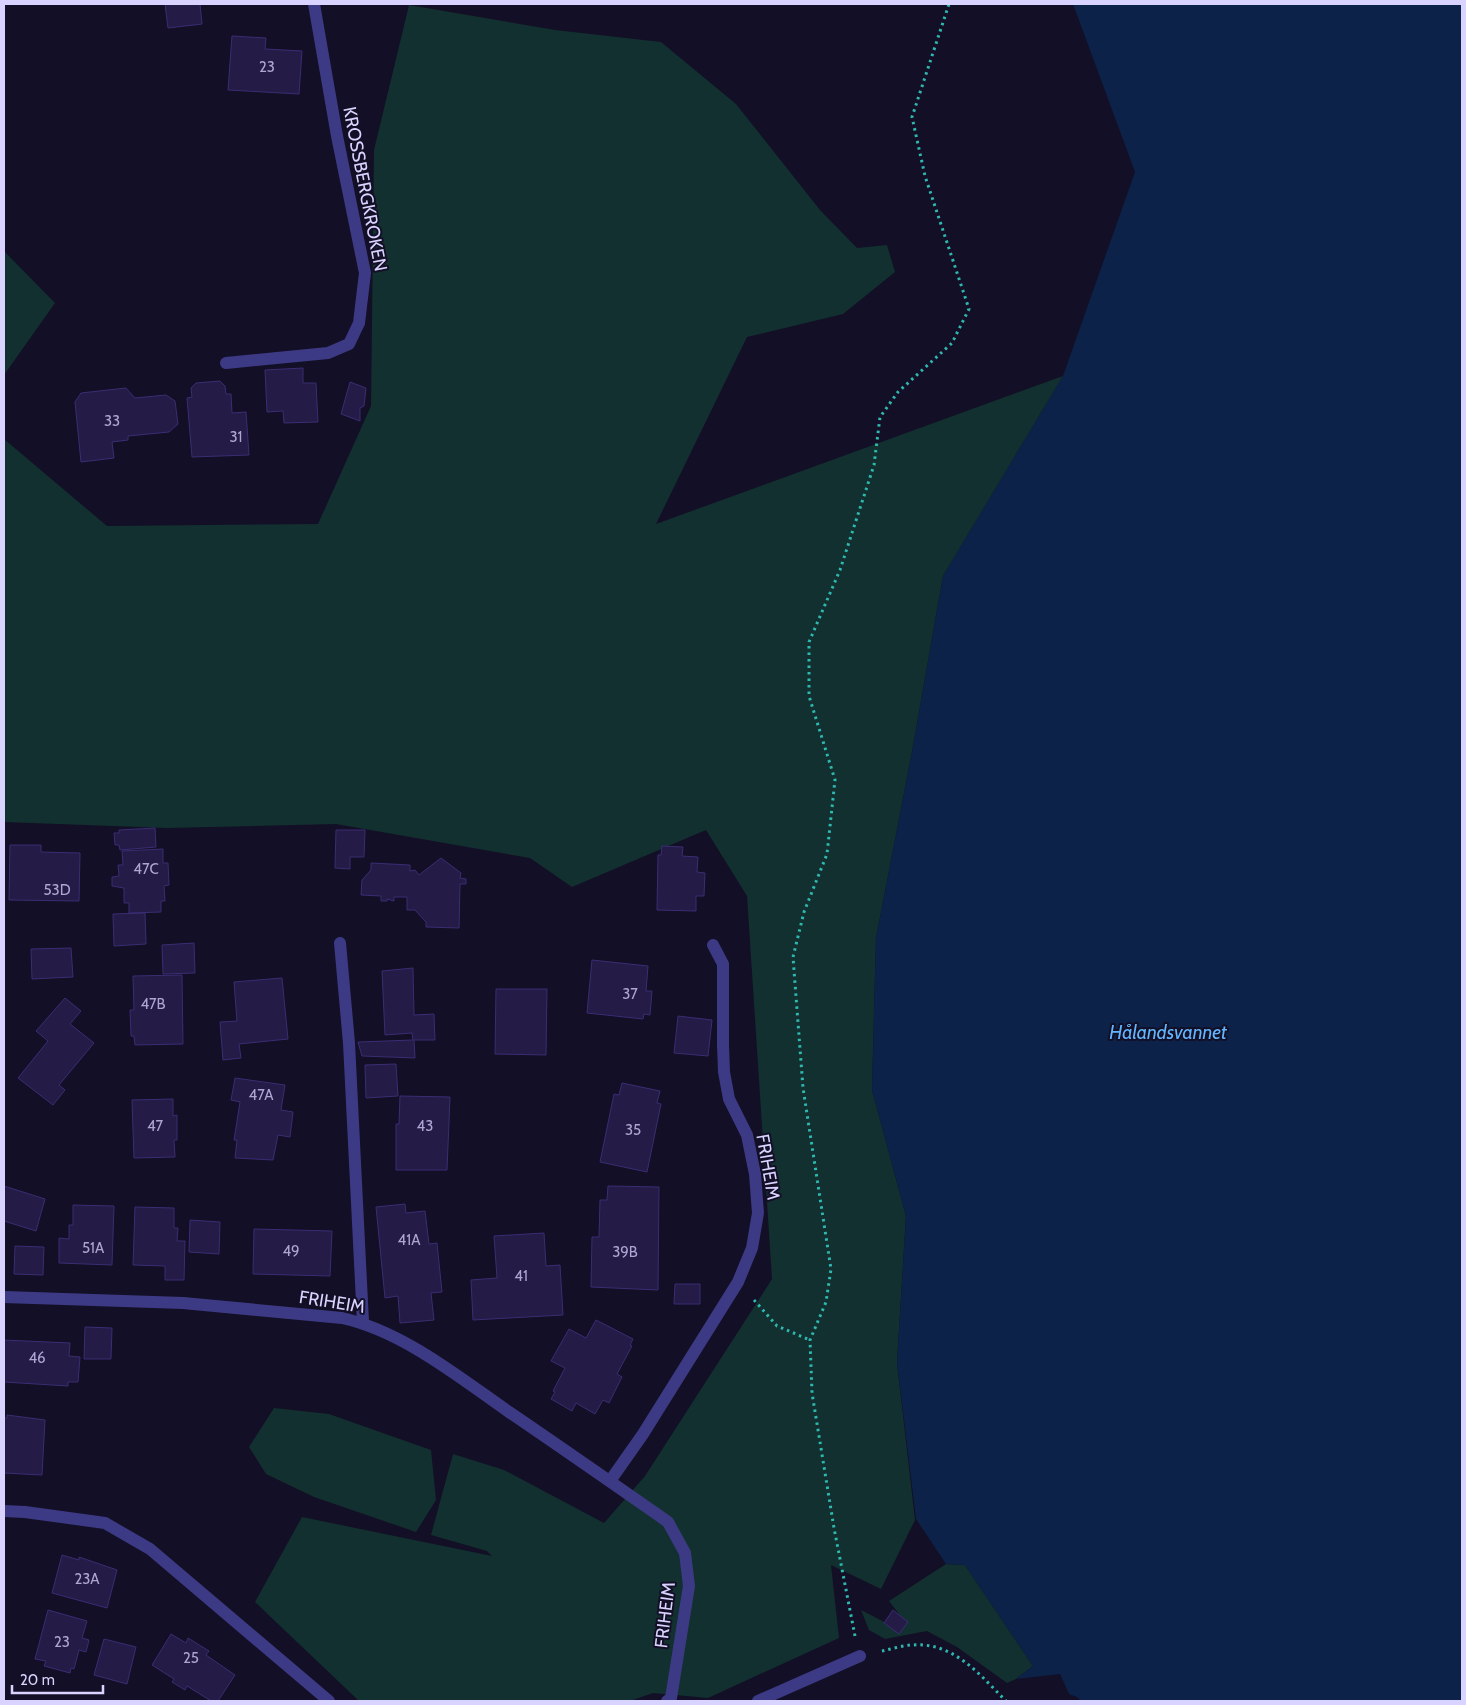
<svg xmlns="http://www.w3.org/2000/svg" width="1466" height="1705" font-family="Cabin,sans-serif">
  <style>
    .green { fill: #12302f }
    .water { fill: #0c2248 }
    .building { fill: #241b47; stroke: #3b2d73 }
    .lines { fill: none; stroke-linecap: round; stroke-linejoin: round }
    .path { stroke: #2fb8b0; stroke-width: 3; stroke-dasharray: 2.5 4; stroke-linecap: butt }
    .service { stroke: #3d3a85; stroke-width: 12 }
    .minor { stroke: #3d3a85; stroke-width: 12 }
    .labels { text-anchor: middle; dominant-baseline: central; stroke-width: 4; stroke-linejoin: round; paint-order: stroke }
    .number-label { font-size: 15px; fill: #aca6d1 }
    .street-label { font-size: 18px; fill: #d9d4ff; stroke: #130f26 }
    .water-label { font-size: 19px; font-style: italic; fill: #62b6ff; stroke: #130f26 }
  </style>
  <rect width="100%" height="100%" fill="#130f26"/>
  <path class="green" d="M409,5L555,30L661,42L736,104L820,210L857,248L887,245L895,272L843,314L747,337L656,524L1063,376L943,576L912,752L876,938L872,1090L906,1216L897,1363L915,1520L881,1589L831,1565L839,1638L708,1698L653,1693L630,1701H359L255,1602L302,1517L492,1556L487,1551L431,1535L453,1454L504,1470L604,1523L645,1476L772,1279L747,896L706,830L572,887L530,858L336,824L167,828L4,822V439L107,526L318,524L371,406L374,150Z
    M4,251L55,303L4,375Z
    M274,1408L329,1414L431,1450L436,1500L416,1532L314,1497L266,1474L249,1447Z
    M946,1564L965,1565L1033,1666L1016,1679L1007,1683L957,1647L927,1631L885,1639L869,1630L861,1610L896,1628L902,1618L889,1601Z"/>
  <path class="water" d="M1073,4H1462V1701H1081L1077,1697L1069,1694L1060,1674L1016,1679L1033,1666L965,1565L946,1564L916,1519L897,1363L906,1216L872,1090L876,938L912,752L943,576L1063,376L1135,172Z"/>
  <path class="building" d="M165,4H200L202,24L168,28Z
    M232,36L266,38L265,49L302,51L299,94L228,90Z
    M303,368V383H316L318,422L284,423L283,411L267,412L265,370Z
    M220,381L225,386L226,394H231L232,413L246,412L249,455L192,457L187,398L192,397L191,388L196,383Z
    M350,382L366,388L364,406L360,408V421L341,414Z
    M126,388L135,398L166,395L175,401L178,424L169,432L128,436V440L112,442L114,458L81,462L75,402L81,393Z
    M155,828L156,847L120,850L119,845H115L114,833H119V830Z
    M336,830H365L364,857H350V869L335,868Z
    M10,845H41V852L80,853L79,901L9,900Z
    M662,846L683,847L682,856L698,857L697,872L705,873L704,896H696V911L657,910L658,855H661Z
    M163,849V863H168L169,885L164,886L165,901H161V912L129,913V903H124V888L112,886V877L119,876L118,865H123L122,851Z
    M441,858L461,873L460,878L466,879V884H460L459,928L426,927V922L415,910H407V897H394V901L387,899V901H381V896L361,895L362,880L371,870V863L410,865V871L415,870L419,875Z
    M145,913L146,944L114,946L113,914Z
    M194,943L195,973L163,974L162,945Z
    M71,948L73,977L32,979L31,949Z
    M592,960L648,966L646,991H652L650,1015L644,1014L643,1019L587,1013Z
    M413,968L414,1015L434,1014L435,1040H414L415,1058L362,1056L358,1042L413,1040L412,1033L385,1035L382,971Z
    M182,975L183,1044L135,1045L134,1036H131L130,1010H134L133,976Z
    M282,978L288,1039L239,1044L241,1058L223,1060L220,1022L237,1021L234,982Z
    M496,989H547L546,1055L495,1054Z
    M65,998L81,1011L70,1024L94,1043L59,1085L65,1090L53,1105L18,1078L48,1041L36,1031Z
    M678,1016L712,1020L708,1056L674,1053Z
    M396,1064L398,1096L366,1098L365,1065Z
    M235,1078L285,1085L281,1110L293,1112L290,1137L278,1135L273,1160L235,1158L237,1140H234L240,1102L231,1100Z
    M622,1083L660,1091L657,1103L661,1104L647,1172L600,1162L614,1094L619,1095Z
    M400,1096L450,1097L447,1170H396V1124H399Z
    M173,1099V1116L177,1115V1140H174L175,1157L134,1158L132,1100Z
    M4,1186L45,1199L36,1231L4,1221Z
    M608,1186L659,1187L658,1290L591,1287L592,1237H599L600,1200H607Z
    M405,1204L406,1213L425,1211L429,1244L437,1243L442,1292L431,1293L434,1320L400,1323L398,1296L385,1298L376,1207Z
    M73,1205L114,1206L112,1265L59,1263V1238L69,1239V1225H73Z
    M135,1207L174,1208V1228H178L177,1241H185L184,1280H165V1266L133,1265Z
    M190,1220L220,1222L219,1254L189,1252Z
    M254,1229L332,1231L330,1276L253,1274Z
    M544,1233L546,1266L560,1265L563,1315L473,1320L471,1280L497,1278L494,1236Z
    M15,1246L44,1247L43,1275L14,1274Z
    M675,1284H700V1304H674Z
    M596,1320L633,1339L630,1345L632,1346L617,1374L622,1377L609,1403L603,1400L595,1414L576,1403L572,1411L551,1399L555,1392L553,1391L565,1368L551,1361L569,1329L586,1338Z
    M85,1327L112,1328L111,1359H84Z
    M4,1340L70,1343L69,1356L80,1357L78,1382H68V1386L4,1382Z
    M7,1415L45,1420L42,1475L4,1473V1418H7Z
    M62,1555L79,1560V1557L117,1570L107,1608L52,1593Z
    M48,1610L87,1621L82,1638L89,1640L86,1652L79,1650L74,1669L71,1668L70,1673L44,1666L46,1661L35,1659Z
    M893,1610L908,1622L899,1634L884,1623Z
    M171,1634L186,1643L188,1638L209,1651L206,1655L235,1675L218,1701H211L187,1686L185,1690L172,1682L174,1679L152,1665Z
    M104,1639L136,1647L127,1684L94,1675Z"/>
  <g class="lines">
    <path class="path" d="M754,1300L777,1326L810,1340
      M855,1636L834,1528L812,1393L810,1340L826,1302L831,1269L803,1088L793,957L804,912L827,854L835,780L809,696V642L840,570L874,465L880,417L898,392L952,343L969,309L925,176L912,117L949,4
      M882,1651C892,1649 903,1645 913,1645C954,1642 980,1675 1006,1701"/>
    <path class="service" d="M340,943L349,1043L363,1322"/>
    <path class="minor" d="M226,363L328,353L349,344L359,323L365,273L337,136L314,4
      M4,1297L183,1303L342,1318C402,1331 459,1377 509,1412C562,1448 615,1485 668,1522L685,1553L689,1586L671,1698L667,1701
      M610,1481L643,1434L738,1282L752,1248L758,1213L755,1174L747,1135L729,1099L724,1072L723,1045V964L713,945
      M4,1511L25,1512L105,1523L150,1549L329,1701
      M758,1701L860,1656"/>
  </g>
  <g class="labels">
    <g class="number-label">
      <text x="267" y="67">23</text>
      <text x="112" y="421">33</text>
      <text x="236" y="437">31</text>
      <text x="146" y="869">47C</text>
      <text x="57" y="890">53D</text>
      <text x="630" y="994">37</text>
      <text x="153" y="1004">47B</text>
      <text x="261" y="1095">47A</text>
      <text x="155" y="1126">47</text>
      <text x="425" y="1126">43</text>
      <text x="633" y="1130">35</text>
      <text x="409" y="1240">41A</text>
      <text x="93" y="1248">51A</text>
      <text x="291" y="1251">49</text>
      <text x="625" y="1252">39B</text>
      <text x="521" y="1276">41</text>
      <text x="37" y="1358">46</text>
      <text x="87" y="1579">23A</text>
      <text x="62" y="1642">23</text>
      <text x="191" y="1658">25</text>
    </g>
    <g class="street-label">
      <text transform="translate(365 189) rotate(79)">KROSSBERGKROKEN</text>
      <text transform="translate(768 1167) rotate(80)">FRIHEIM</text>
      <text transform="translate(332 1302) rotate(9)">FRIHEIM</text>
      <text transform="translate(665 1615) rotate(-83)">FRIHEIM</text>
    </g>
    <g class="water-label">
      <text x="1168" y="1032">Hålandsvannet</text>
    </g>
  </g>
  <rect width="1466" height="1705" fill="none" stroke="#d9d4ff" stroke-width="10"/>
  <path d="M12 1685v8h91v-8" fill="none" stroke="#d9d4ff" stroke-width="2.5"/>
  <text x="20" y="1685" font-size="15" fill="#d9d4ff" stroke="#130f26" stroke-width="4" paint-order="stroke">20 m</text>
</svg>
